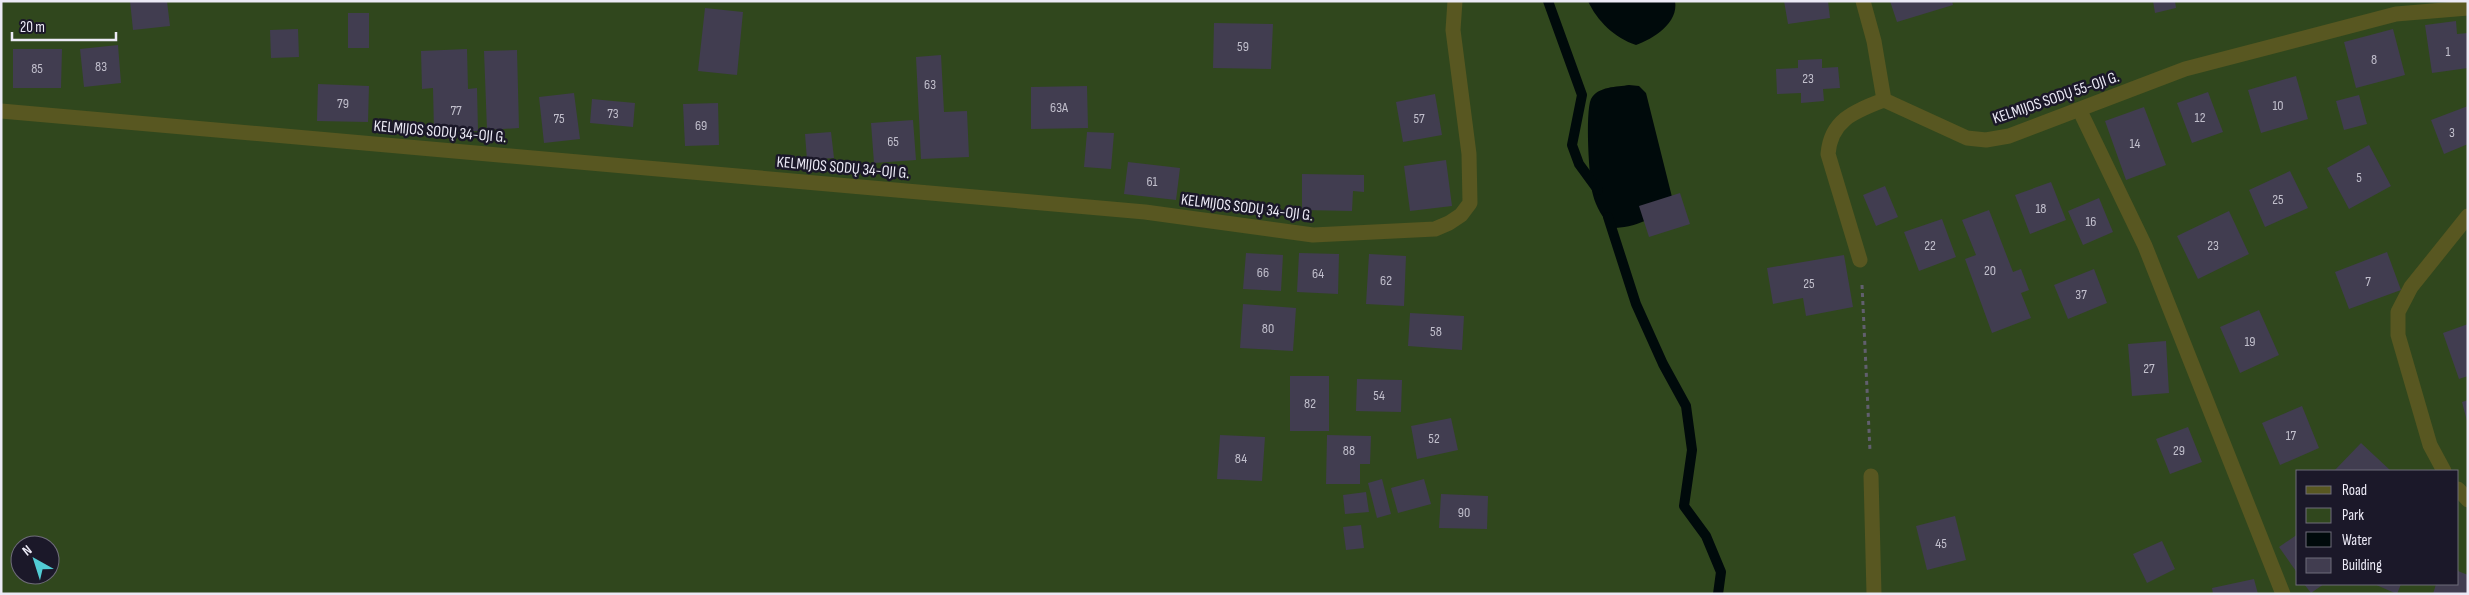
<svg xmlns="http://www.w3.org/2000/svg" width="2469" height="595" font-family="'Sofia Sans Condensed',sans-serif">
  <style>
    .green { fill: #30471d; fill-rule: evenodd }
    .water { fill: #000a0b }
    .lines { fill: none; stroke-linecap: round; stroke-linejoin: round }
    .stream { stroke: #000a0b; stroke-width: 10 }
    .building { fill: #413d50 }
    .path { stroke: #615f6e; stroke-width: 3; stroke-dasharray: 4 4; stroke-linecap: butt }
    .minor { stroke: #585721; stroke-width: 15 }
    .labels { text-anchor: middle; dominant-baseline: central; stroke-width: 5; stroke-linejoin: round; paint-order: stroke }
    .number-label { font-size: 14px; fill: #c1bfcc }
    .street-label { font-size: 16px; fill: #eceaf6; stroke: #1b1829 }
  </style>
  <rect width="100%" height="100%" fill="#1b1829"/>
  <path class="green" d="M1,1H2468V594H1ZM2298,471H2458V584H2298ZM20,545H50V575H20Z"/>
  <path class="water" d="M1588,1H1675C1679,23 1653,39 1636,45C1615,38 1597,21 1588,1Z
    M1629,85L1639,86L1646,93L1673,201C1655,218 1636,228 1611,228C1603,218 1596,207 1593,195C1589,180 1585,112 1591,99C1598,86 1617,87 1629,85Z"/>
  <g class="lines">
    <path class="stream" d="M1548,1L1582,95L1572,145L1579,164L1598,190
      M1608,217L1636,304L1663,364L1686,406L1692,450L1684,506L1706,536L1721,572L1718,594"/>
  </g>
  <path class="building" d="M130,1H167L170,26L133,30Z
    M1784,1H1828L1830,18L1788,24Z
    M1890,1H1952L1953,5L1897,22Z
    M2153,1H2175L2176,8L2155,13Z
    M705,8L743,12L737,75L698,71Z
    M348,13H369V48H348Z
    M2456,21L2457,34L2468,33V68L2432,73L2425,25Z
    M1214,23L1273,24L1271,69L1213,68Z
    M298,29L299,57L271,58L270,30Z
    M2393,29L2405,75L2356,88L2344,42Z
    M118,45L121,83L84,87L80,49Z
    M13,49H62L61,88H13Z
    M467,49L468,89L477,88L478,131L434,132L433,88L422,89L421,51Z
    M517,50L519,128L487,130L484,51Z
    M941,55L944,112L967,111L969,157L921,159L916,57Z
    M1822,59V68L1838,67L1840,88L1823,89L1824,101L1801,103V93L1777,94L1776,69L1798,68V60Z
    M2296,76L2308,119L2261,133L2248,90Z
    M318,84L369,86L368,122L317,121Z
    M1087,86L1088,128L1031,129V87Z
    M2208,92L2223,132L2192,143L2177,103Z
    M574,93L580,139L544,143L539,97Z
    M1435,94L1442,135L1403,142L1396,102Z
    M2359,95L2367,124L2344,130L2336,101Z
    M592,99L635,103L633,127L590,123Z
    M718,103L719,145L685,146L683,104Z
    M2468,106V144L2444,154L2431,120Z
    M2144,107L2166,165L2126,180L2105,121Z
    M913,120L916,160L874,163L871,123Z
    M831,132L834,158L807,160L805,134Z
    M1087,132L1114,133L1111,169L1084,167Z
    M2369,145L2391,186L2349,209L2327,168Z
    M1446,160L1452,206L1410,211L1404,166Z
    M1128,162L1180,168L1176,200L1124,194Z
    M2290,171L2308,208L2265,227L2249,190Z
    M1302,174L1364,175V192L1353,191L1352,211L1302,210Z
    M2051,182L2066,220L2030,234L2015,195Z
    M1885,186L1898,217L1876,226L1863,195Z
    M1680,193L1690,224L1649,237L1639,206Z
    M2099,198L2113,232L2083,245L2068,211Z
    M1989,210L2013,272L2021,269L2029,290L2021,293L2031,318L1992,333L1965,259L1976,255L1962,220Z
    M2229,211L2249,254L2198,279L2177,236Z
    M1942,219L1956,257L1919,271L1904,232Z
    M2387,252L2401,290L2349,309L2335,272Z
    M1246,253L1283,255L1281,291L1243,289Z
    M1299,253L1339,254L1338,294L1297,292Z
    M1369,254L1406,256L1404,306L1366,304Z
    M1844,255L1853,307L1806,316L1803,298L1773,304L1767,268Z
    M2094,269L2107,303L2068,319L2054,285Z
    M1243,304L1296,308L1293,351L1240,348Z
    M2259,310L2279,355L2240,373L2220,327Z
    M1410,313L1464,316L1462,350L1408,346Z
    M2468,324V376L2459,379L2443,333Z
    M2166,341L2169,393L2132,396L2128,344Z
    M1290,376H1329V431H1290Z
    M1357,379L1402,380L1401,412L1356,411Z
    M2468,400V421H2467L2462,402Z
    M2302,406L2319,448L2280,465L2262,423Z
    M1451,418L1458,450L1417,459L1411,426Z
    M2188,427L2202,462L2170,474L2156,439Z
    M1220,435L1265,437L1262,481L1217,479Z
    M1327,435L1371,436L1370,464H1360V484H1326Z
    M2361,443L2391,471H2334Z
    M1382,479L1391,514L1377,518L1368,483Z
    M1424,479L1431,504L1398,513L1391,488Z
    M1366,492L1369,512L1345,514L1343,495Z
    M1441,494L1488,496L1487,529L1439,528Z
    M1955,516L1966,560L1927,570L1916,526Z
    M1361,525L1364,548L1346,550L1343,527Z
    M2298,534V574L2279,547Z
    M2162,541L2175,569L2147,583L2133,554Z
    M2458,571L2468,575V594H2433L2436,584H2458Z
    M2254,579L2258,594H2213L2212,588Z
    M2304,584H2324L2311,593Z
    M2374,584H2401L2397,594Z"/>
  <g class="lines">
    <path class="path" d="M1862,285L1870,451"/>
    <path class="minor" d="M1863,1L1874,41L1884,100
      M1,111L1145,212L1313,235L1435,229L1449,223L1461,215L1470,203L1469,154L1453,30L1455,1
      M2080,111L2145,246L2283,594
      M1860,260L1828,154C1831,119 1856,111 1884,100L1967,138L1986,140L2009,136L2185,69L2396,14L2468,8
      M2444,471L2430,445L2398,335V312L2411,287L2468,216
      M1871,476L1874,594
      M2458,489L2468,500"/>
  </g>
  <g class="labels">
    <g class="number-label">
      <text x="1243" y="46">59</text>
      <text x="2448" y="51">1</text>
      <text x="2374" y="59">8</text>
      <text x="101" y="66">83</text>
      <text x="37" y="68">85</text>
      <text x="1808" y="78">23</text>
      <text x="930" y="84">63</text>
      <text x="343" y="103">79</text>
      <text x="2278" y="105">10</text>
      <text x="1059" y="107">63A</text>
      <text x="456" y="110">77</text>
      <text x="613" y="113">73</text>
      <text x="2200" y="117">12</text>
      <text x="559" y="118">75</text>
      <text x="1419" y="118">57</text>
      <text x="701" y="125">69</text>
      <text x="2452" y="132">3</text>
      <text x="893" y="141">65</text>
      <text x="2135" y="143">14</text>
      <text x="2359" y="177">5</text>
      <text x="1152" y="181">61</text>
      <text x="2278" y="199">25</text>
      <text x="2041" y="208">18</text>
      <text x="2091" y="221">16</text>
      <text x="1930" y="245">22</text>
      <text x="2213" y="245">23</text>
      <text x="1990" y="270">20</text>
      <text x="1263" y="272">66</text>
      <text x="1318" y="273">64</text>
      <text x="1386" y="280">62</text>
      <text x="2368" y="281">7</text>
      <text x="1809" y="283">25</text>
      <text x="2081" y="294">37</text>
      <text x="1268" y="328">80</text>
      <text x="1436" y="331">58</text>
      <text x="2250" y="341">19</text>
      <text x="2149" y="368">27</text>
      <text x="1379" y="395">54</text>
      <text x="1310" y="403">82</text>
      <text x="2291" y="435">17</text>
      <text x="1434" y="438">52</text>
      <text x="1349" y="450">88</text>
      <text x="2179" y="450">29</text>
      <text x="1241" y="458">84</text>
      <text x="1464" y="512">90</text>
      <text x="1941" y="543">45</text>
    </g>
    <g class="street-label">
      <text transform="translate(2056 98) rotate(-19)">KELMIJOS SODŲ 55-OJI G.</text>
      <text transform="translate(440 132) rotate(5)">KELMIJOS SODŲ 34-OJI G.</text>
      <text transform="translate(843 168) rotate(5)">KELMIJOS SODŲ 34-OJI G.</text>
      <text transform="translate(1247 208) rotate(7)">KELMIJOS SODŲ 34-OJI G.</text>
    </g>
  </g>
  <rect width="2469" height="595" fill="none" stroke="#eceaf6" stroke-width="5"/>
  <rect x="2296" y="470" width="162" height="115" fill="#1b1829" stroke="#6f6c7b"/>
  <rect x="2306" y="486" width="25" height="8" fill="#585721" stroke="#6f6c7b"/>
  <text x="2342" y="495" font-size="15" fill="#eceaf6">Road</text>
  <rect x="2306" y="508" width="25" height="15" fill="#30471d" stroke="#6f6c7b"/>
  <text x="2342" y="520" font-size="15" fill="#eceaf6">Park</text>
  <rect x="2306" y="532" width="25" height="15" fill="#000a0b" stroke="#6f6c7b"/>
  <text x="2342" y="545" font-size="15" fill="#eceaf6">Water</text>
  <rect x="2306" y="558" width="25" height="15" fill="#413d50" stroke="#6f6c7b"/>
  <text x="2342" y="570" font-size="15" fill="#eceaf6">Building</text>
  <g transform="translate(35 560) rotate(321)"><circle r="24" fill="#1b1829" stroke="#6f6c7b"/>
  <path d="M0-4L9 19L0 12L-9 19Z" fill="#51ccd4"/>
  <text y="-8" font-size="14" font-weight="bold" text-anchor="middle" fill="#eceaf6">N</text>
  </g>
  <path d="M12 32v8h104v-8" fill="none" stroke="#eceaf6" stroke-width="2.5"/>
  <text x="20" y="32" font-size="15" fill="#eceaf6" stroke="#1b1829" stroke-width="4" paint-order="stroke">20 m</text>
</svg>
